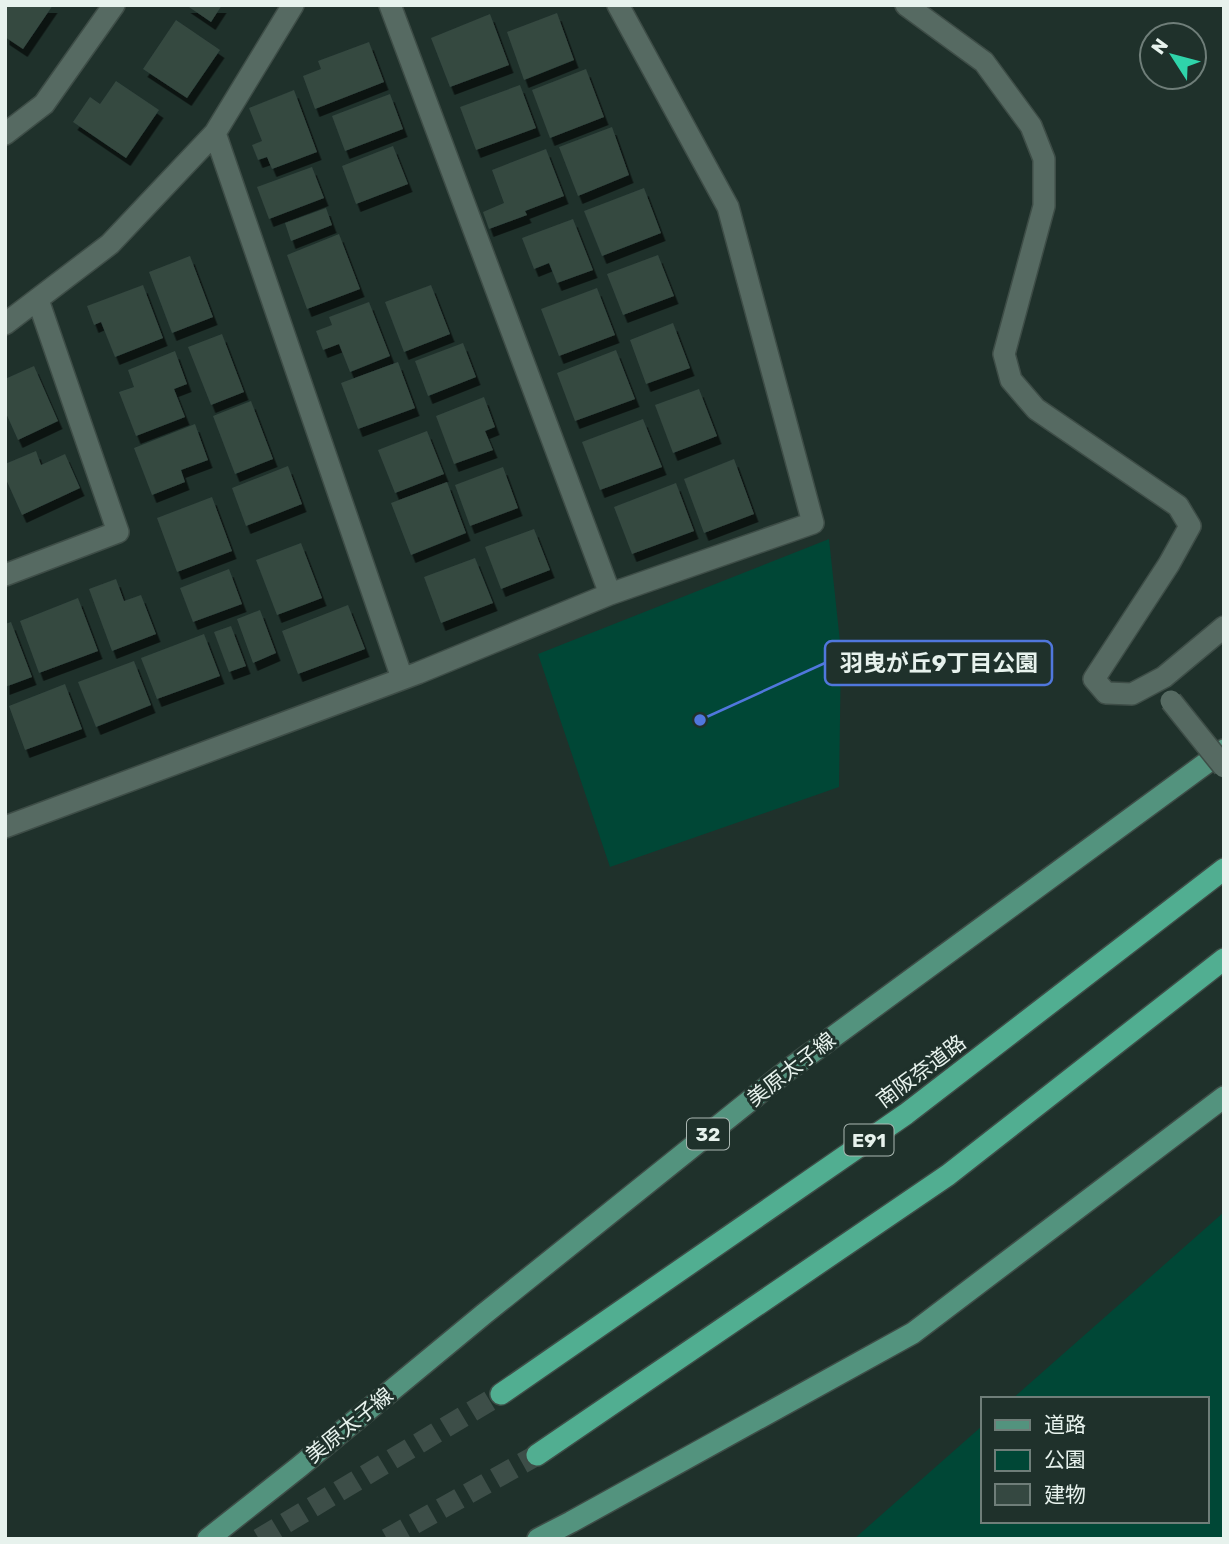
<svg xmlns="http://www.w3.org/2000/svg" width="1229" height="1544" font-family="Rubik,'Noto Sans JP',sans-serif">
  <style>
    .green { fill: #004736 }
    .building { fill: #354841; filter: url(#shadow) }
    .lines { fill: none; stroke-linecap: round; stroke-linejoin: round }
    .highway-tunnel { stroke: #3d4e48; stroke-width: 21; stroke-dasharray: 21 10; stroke-linecap: butt }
    .minor-casing { stroke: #3e4d47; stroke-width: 24 }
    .major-casing { stroke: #3e4d47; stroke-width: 24 }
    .highway-casing { stroke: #3e4d47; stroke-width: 24 }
    .minor { stroke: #566a62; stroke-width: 21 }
    .major { stroke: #53937e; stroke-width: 21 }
    .highway { stroke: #51ae91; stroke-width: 21 }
    .minor-bridge-casing { stroke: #3e4d47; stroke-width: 24; stroke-linecap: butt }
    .minor-bridge { stroke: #566a62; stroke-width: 21 }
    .labels { text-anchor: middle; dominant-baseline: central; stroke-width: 6; stroke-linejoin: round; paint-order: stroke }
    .shield { fill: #1f312b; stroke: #abb8b3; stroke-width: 2 }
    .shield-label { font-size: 19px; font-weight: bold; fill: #e7f2ed }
    .street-label { font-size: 21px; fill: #e7f2ed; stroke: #1f312b }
    .leader { fill: none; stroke: #5077dd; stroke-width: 2.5 }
    .callout-dot { fill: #5077dd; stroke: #1f312b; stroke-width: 2.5 }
    .callout { fill: #1f312b; stroke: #5077dd; stroke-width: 2.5 }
    .callout-label { font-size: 23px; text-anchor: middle; font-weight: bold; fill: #e7f2ed }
  </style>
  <defs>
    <filter id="shadow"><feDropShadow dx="4.5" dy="8" stdDeviation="0" flood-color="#0009"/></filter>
  </defs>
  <rect width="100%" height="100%" fill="#1f312b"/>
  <path class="green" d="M829,539L841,651L839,787L610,867L538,654Z
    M1224,1212V1539H854L982,1426V1521H1206V1399H1012Z"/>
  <path class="building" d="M5,5H53L23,49L5,37Z
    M186,5H222L211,22Z
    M557,13L574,60L524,80L507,32Z
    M490,14L509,65L450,87L431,38Z
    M176,20L220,50L187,98L143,69Z
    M369,42L384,82L315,109L303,76L321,69L318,61Z
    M586,69L604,117L550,138L532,90Z
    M116,81L159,110L126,158L73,122L90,97L100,104Z
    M520,85L536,128L476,150L460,107Z
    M294,90L317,152L272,169L267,157L258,160L252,145L262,141L249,108Z
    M390,94L403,129L345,151L332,116Z
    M612,127L629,175L578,196L559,147Z
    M393,146L408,184L356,204L342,166Z
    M546,149L564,196L525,211L527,215L489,229L483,212L504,203L492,170Z
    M312,167L324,198L269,219L257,187Z
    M644,188L661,233L602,256L584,211Z
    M326,208L332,225L291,241L285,223Z
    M573,219L593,270L557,283L549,263L534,269L522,238Z
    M339,234L360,289L307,309L287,255Z
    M658,255L674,296L623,315L607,274Z
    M190,256L213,317L172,333L149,272Z
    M143,285L163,338L115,357L101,322L94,325L87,306Z
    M431,285L450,334L404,352L385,302Z
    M597,288L615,335L559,356L541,309Z
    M369,302L390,356L350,372L339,344L323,350L316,331L332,325L329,317Z
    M673,323L690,368L646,384L630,340Z
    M222,334L244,392L211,405L188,347Z
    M463,343L476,377L428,396L415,361Z
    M616,350L635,399L575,421L557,373Z
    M175,351L187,384L174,389L185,417L136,436L119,392L134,387L128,370Z
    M398,362L415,408L358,429L341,383Z
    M34,366L58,421L18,440L5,411V379Z
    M699,389L717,436L673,453L655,405Z
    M484,397L495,427L485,431L493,450L454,464L436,416Z
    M251,401L273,459L235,474L213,416Z
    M643,419L662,467L600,490L582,442Z
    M195,424L208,460L181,470L185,482L152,495L134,448Z
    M427,431L444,474L395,493L378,450Z
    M36,451L41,465L65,454L80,488L22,515L5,477V464Z
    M734,459L754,514L704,533L684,479Z
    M288,466L302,504L246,526L232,488Z
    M503,467L518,508L470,526L455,485Z
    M447,482L466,533L411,555L391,503Z
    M676,483L694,531L632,554L614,507Z
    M212,497L232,551L177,572L157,518Z
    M534,529L550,570L501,589L485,547Z
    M301,543L322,598L277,615L256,560Z
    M475,558L493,603L441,623L424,577Z
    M229,569L242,604L193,622L180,588Z
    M116,579L124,601L141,595L156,634L112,651L89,589Z
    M78,598L98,651L39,673L20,621Z
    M348,605L365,649L298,674L282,631Z
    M260,610L276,653L253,663L237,619Z
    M11,622L32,677L5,687V624Z
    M231,626L246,666L229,672L214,632Z
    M204,634L220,676L157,699L141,658Z
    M134,661L151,705L96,727L78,682Z
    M65,684L82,729L25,750L9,706Z"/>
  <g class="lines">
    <path class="highway-tunnel" d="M259,1539L501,1394
      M387,1539L537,1455"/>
    <g class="minor-casing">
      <path id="minor" d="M390,5L610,594
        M906,5L984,62L1031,126L1044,159V206L1004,354L1011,380L1036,409L1178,506L1190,526L1169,564L1094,679L1106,693L1132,694L1164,677L1224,627
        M215,133L402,678
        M5,134L44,104L114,5
        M5,324L110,244L215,133L293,5
        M5,575L118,532L38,300
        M5,827L418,673L610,594L813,523L728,207L618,5"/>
    </g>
    <g class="major-casing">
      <path id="major" d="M208,1539L299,1467L484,1314L788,1070L1224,750
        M538,1539L571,1522L913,1333L1224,1097"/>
    </g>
    <g class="highway-casing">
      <path id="highway" d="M501,1394L906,1114L1224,869
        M537,1455L948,1175L1224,959"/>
    </g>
    <use href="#minor" class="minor"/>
    <use href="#major" class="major"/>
    <use href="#highway" class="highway"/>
    <g class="minor-bridge-casing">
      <path id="minor-bridge" d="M1171,701L1224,767"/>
    </g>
    <use href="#minor-bridge" class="minor-bridge"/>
  </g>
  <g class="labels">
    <g class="shield">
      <rect x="687" y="1118.5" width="42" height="31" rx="5"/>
      <rect x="844.5" y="1124.5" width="49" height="31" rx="5"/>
    </g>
    <g class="shield-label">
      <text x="708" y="1134">32</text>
      <text x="869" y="1140">E91</text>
    </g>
    <g class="street-label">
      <text transform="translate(791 1069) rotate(-38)">美原太子線</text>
      <text transform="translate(921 1071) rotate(-37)">南阪奈道路</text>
      <text transform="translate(349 1425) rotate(-39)">美原太子線</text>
    </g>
  </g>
  <path class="leader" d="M700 720L825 663"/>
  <circle class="callout-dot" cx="700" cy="720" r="7"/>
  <rect class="callout" x="825" y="641" width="227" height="44" rx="7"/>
  <g class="callout-label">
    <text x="939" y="671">羽曳が丘9丁目公園</text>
  </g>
  <rect width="1229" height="1544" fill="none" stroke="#e7f2ed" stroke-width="14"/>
  <rect x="981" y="1397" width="228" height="126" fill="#1f312b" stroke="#6f7e79" stroke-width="2"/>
  <rect x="995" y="1420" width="35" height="10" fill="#53937e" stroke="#6f7e79" stroke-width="2"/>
  <text x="1044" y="1432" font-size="21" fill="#e7f2ed">道路</text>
  <rect x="995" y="1450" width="35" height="21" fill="#004736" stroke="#6f7e79" stroke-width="2"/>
  <text x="1044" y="1467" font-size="21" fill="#e7f2ed">公園</text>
  <rect x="995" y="1484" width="35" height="21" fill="#354841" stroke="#6f7e79" stroke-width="2"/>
  <text x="1044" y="1502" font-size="21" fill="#e7f2ed">建物</text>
  <g transform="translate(1173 56) rotate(306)"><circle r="33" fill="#1f312b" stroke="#6f7e79" stroke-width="2"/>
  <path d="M0-5L12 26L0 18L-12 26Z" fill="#2fd4aa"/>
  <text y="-10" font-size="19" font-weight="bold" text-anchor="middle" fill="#e7f2ed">N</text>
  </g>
</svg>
